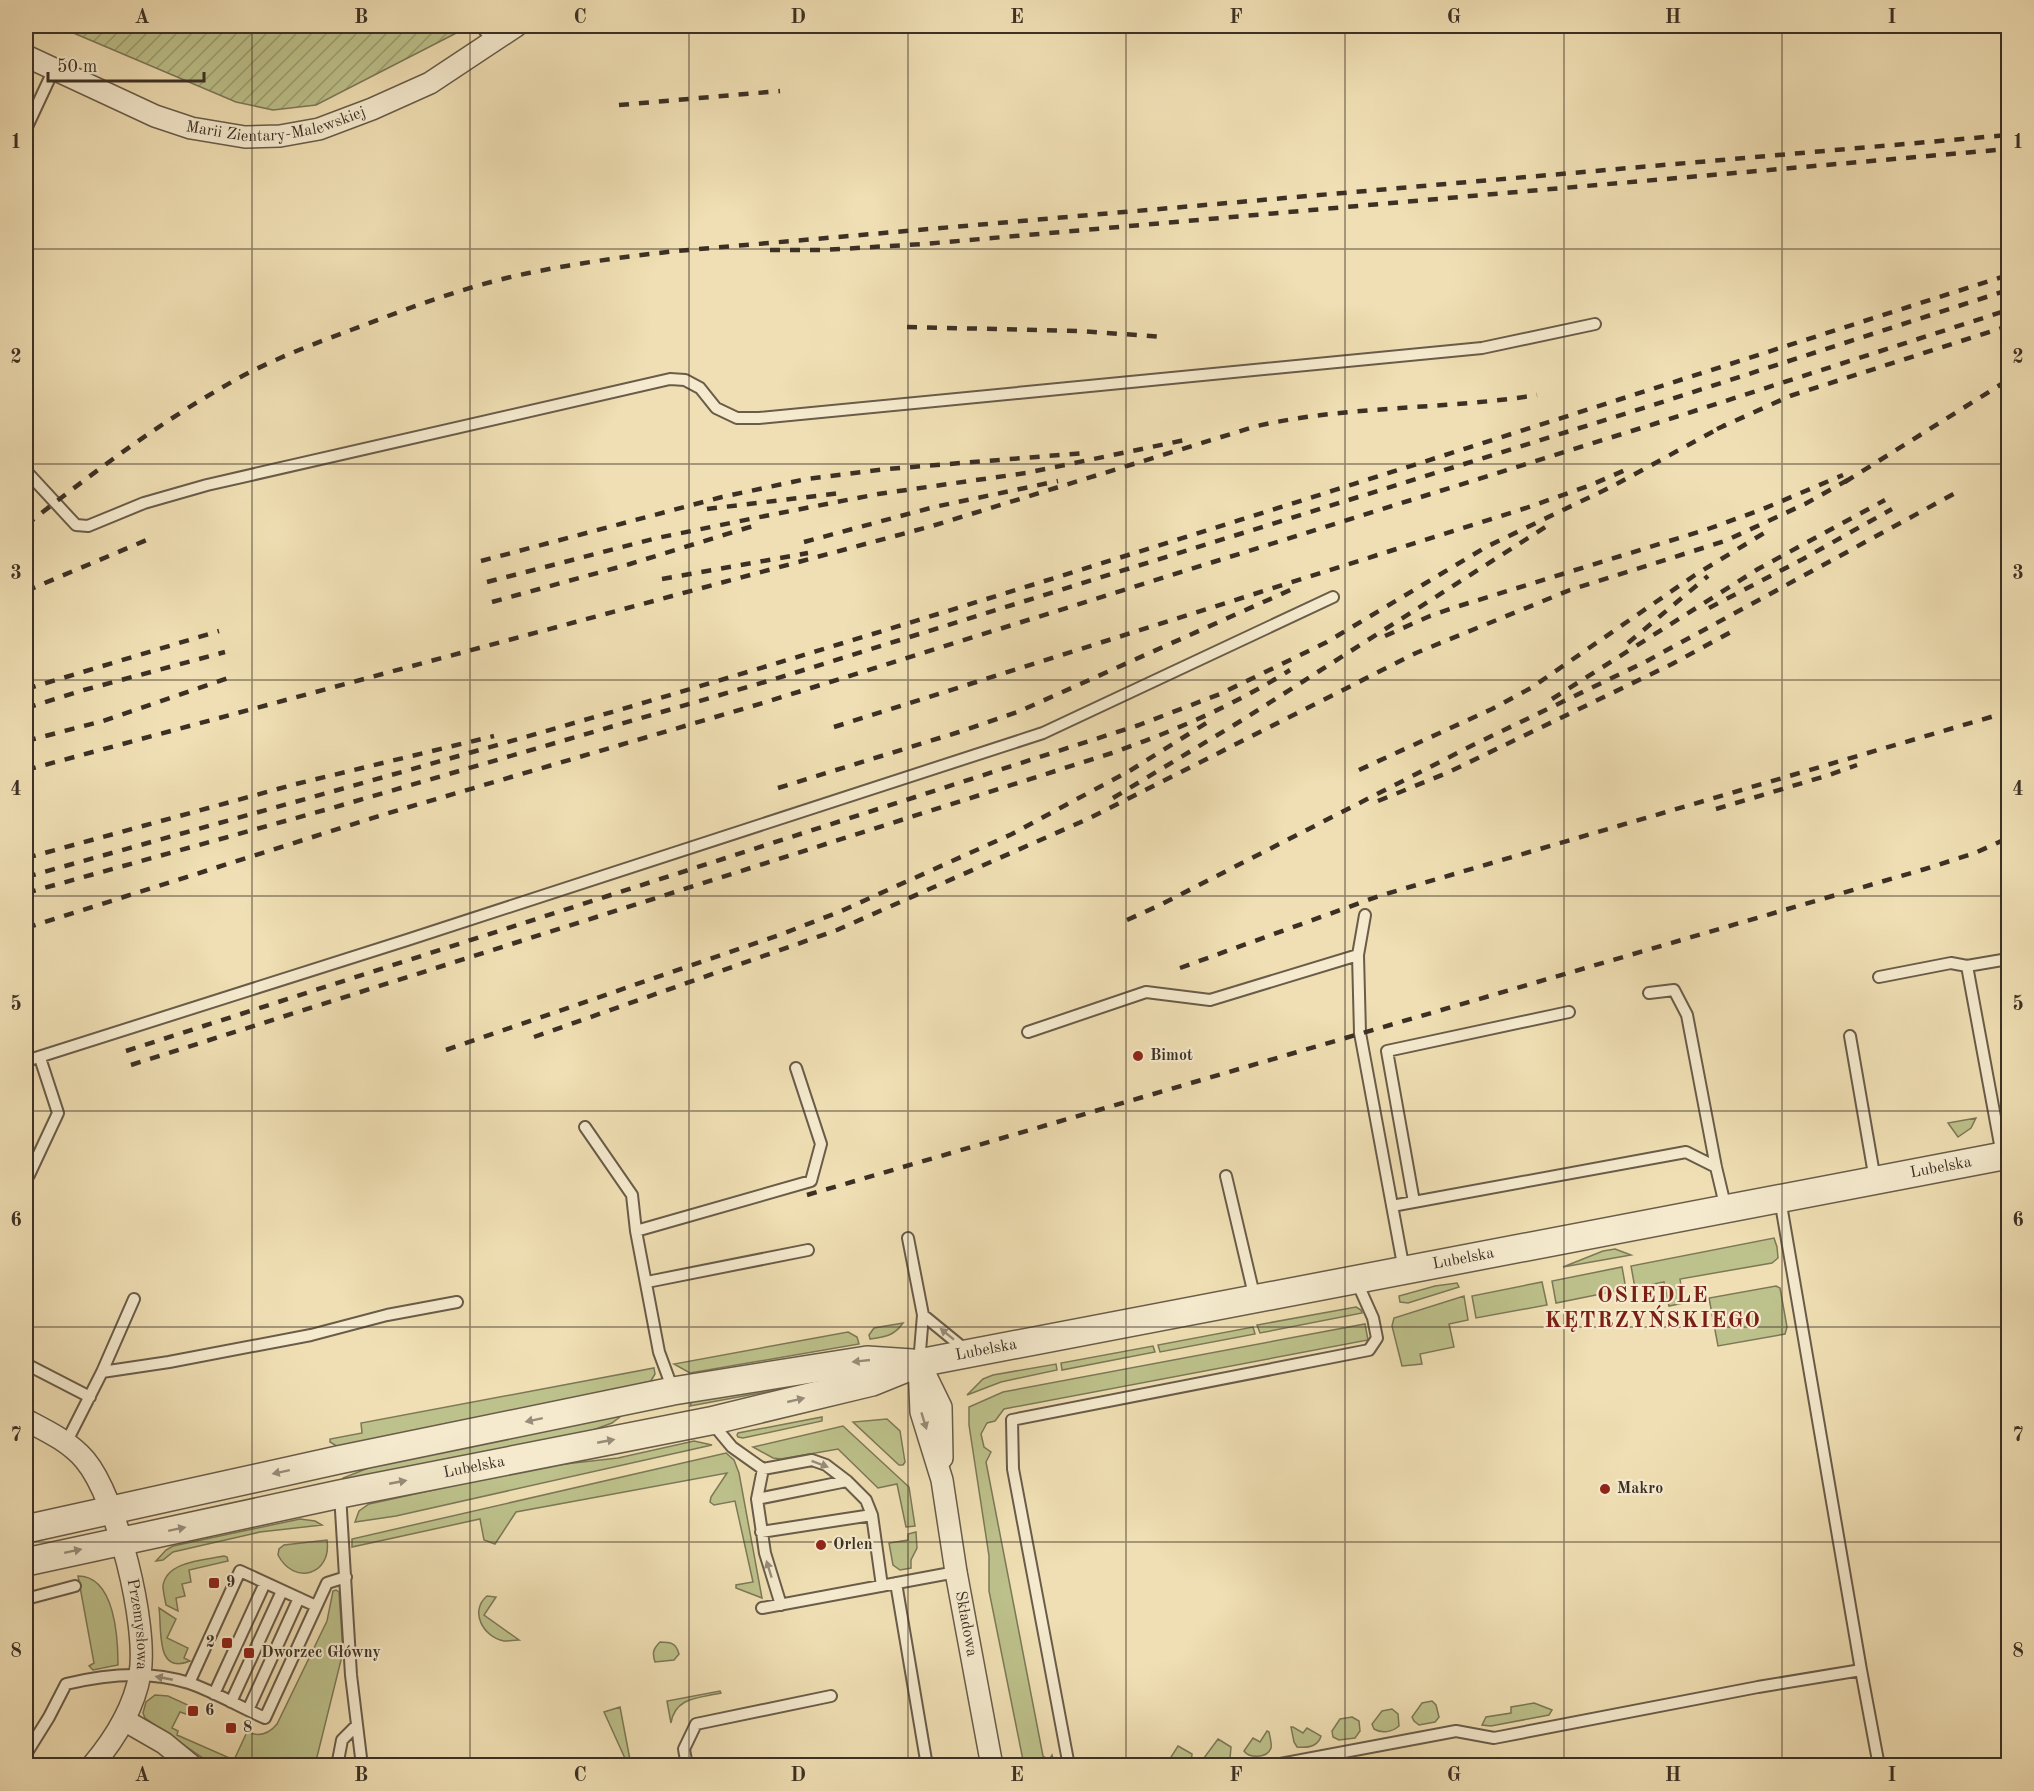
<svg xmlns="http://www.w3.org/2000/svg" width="2034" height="1791" font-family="'Old Standard TT',serif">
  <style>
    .green { fill: #bdc18b; stroke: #7c7858; stroke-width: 1.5 }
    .garden { fill: url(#garden-furrows); stroke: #7c7858; stroke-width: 1.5 }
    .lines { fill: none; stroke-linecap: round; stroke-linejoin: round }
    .service-casing { stroke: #695c49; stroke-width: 14 }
    .minor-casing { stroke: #695c49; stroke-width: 24 }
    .tertiary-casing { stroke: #695c49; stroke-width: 30 }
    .service { stroke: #f5eace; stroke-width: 10 }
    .minor { stroke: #f5eace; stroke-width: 21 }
    .tertiary { stroke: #f5eace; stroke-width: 27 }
    .rail { stroke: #3c3025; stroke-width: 4.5; stroke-dasharray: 10 10; stroke-linecap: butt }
    .oneway { fill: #988d7a }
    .grid { fill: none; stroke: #3c3025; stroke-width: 1.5; stroke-opacity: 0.55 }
    .poi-dot { fill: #8f2418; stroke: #f5eace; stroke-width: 2 }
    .labels { text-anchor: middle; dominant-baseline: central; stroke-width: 4.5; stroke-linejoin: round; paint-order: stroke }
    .street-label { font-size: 16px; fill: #3c3025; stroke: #f5eace }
    .poi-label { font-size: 16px; font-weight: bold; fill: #3c3025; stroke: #f5eace; text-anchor: start }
    .district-label { font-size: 22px; font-weight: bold; letter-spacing: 1.5px; fill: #7a1f14; stroke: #f5eace }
    .neatline { fill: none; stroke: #3c3025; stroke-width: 2 }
    .grid-label { font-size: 20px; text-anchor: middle; font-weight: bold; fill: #3c3025 }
  </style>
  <defs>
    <pattern id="garden-furrows" width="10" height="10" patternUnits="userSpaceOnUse" patternTransform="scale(1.5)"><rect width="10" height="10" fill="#bdc18b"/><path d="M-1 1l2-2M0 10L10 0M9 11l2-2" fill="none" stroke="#9b9d71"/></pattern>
  </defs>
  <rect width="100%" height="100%" fill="#f0dfb4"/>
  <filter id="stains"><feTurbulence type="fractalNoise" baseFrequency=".00333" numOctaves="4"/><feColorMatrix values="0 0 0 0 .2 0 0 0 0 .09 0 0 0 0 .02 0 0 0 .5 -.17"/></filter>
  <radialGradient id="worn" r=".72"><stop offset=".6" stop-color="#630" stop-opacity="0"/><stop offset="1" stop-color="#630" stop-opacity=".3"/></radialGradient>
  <path class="green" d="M1976,1118L1971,1128L1958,1137L1948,1123Z
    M1774,1238L1777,1247L1778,1258L1772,1263L1680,1279L1684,1303L1669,1306L1664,1282L1635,1288L1631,1266Z
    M1615,1249L1631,1255L1563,1267L1603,1251Z
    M1622,1267L1626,1289L1556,1303L1552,1281Z
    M1542,1282L1547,1305L1476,1318L1472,1296Z
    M1457,1283L1459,1287L1408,1303L1400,1302L1399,1296L1435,1286Z
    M1776,1286L1780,1288L1787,1327L1785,1334L1718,1346L1709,1298Z
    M1464,1296L1468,1320L1449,1324L1454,1347L1420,1354L1422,1364L1402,1366L1392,1326L1394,1318Z
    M1356,1307L1361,1310L1362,1313L1260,1333L1257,1325Z
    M903,1323C894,1336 885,1337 870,1339L869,1335L874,1328Z
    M1365,1324L1368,1340L1004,1409L995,1421L987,1423L981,1434L984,1447L991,1452L986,1462L1043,1756L1049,1760L1052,1755L1055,1765H1024L989,1591V1556L969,1425V1407L1003,1392Z
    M1253,1327L1255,1334L1160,1352L1158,1345Z
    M848,1332L857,1337L859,1344L690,1373L674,1364Z
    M1153,1346L1155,1352L1062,1370L1061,1363Z
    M1056,1364L1057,1370L1001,1382L967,1395L983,1379L993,1375Z
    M654,1368L655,1374L649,1384L340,1448L330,1442V1439L362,1433L361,1423Z
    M863,1374L690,1406L692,1401Z
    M622,1413L621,1416L612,1423L593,1430L342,1484L343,1478L381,1463Z
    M822,1417V1421L743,1438L738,1437L737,1435L738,1433Z
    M887,1419L900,1431L905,1462L903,1465H899L853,1422Z
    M843,1426L909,1487L915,1526L906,1527L897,1484L878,1488L838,1449L781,1459L773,1458L753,1447Z
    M694,1441L712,1445L396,1516L355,1522L359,1511L369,1504L538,1467L618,1458Z
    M726,1453L734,1460L739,1473L762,1598L736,1588V1585L753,1582L735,1501L714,1505L710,1502L711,1497L727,1473L516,1512L495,1544L484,1540L480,1519L352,1547V1539Z
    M300,1519L315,1521L322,1525L260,1532L173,1552L163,1560L156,1561L166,1550L173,1546Z
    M916,1532L917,1548L911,1560V1568L900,1570L893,1565L889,1543L908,1540V1534Z
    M327,1540C332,1575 294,1586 278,1555L279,1549L284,1545Z
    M224,1556L227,1557L228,1561L189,1570L191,1582L182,1584L185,1596L176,1598L178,1611L166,1605C165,1599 163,1592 163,1586C166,1561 205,1560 224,1556Z
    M78,1576C115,1576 118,1638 118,1665L93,1670L89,1666L94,1663Z
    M336,1590L339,1592L343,1652L315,1765H213L145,1718L143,1713L146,1702L155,1695L168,1696L190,1706L186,1714L180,1712L172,1728L178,1731L177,1735L234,1760L247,1732C259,1737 269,1734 277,1724L327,1621L333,1591Z
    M487,1596L496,1597L484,1615L519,1640C514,1640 509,1641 504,1641C483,1637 469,1611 487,1596Z
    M159,1608L176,1619L167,1638L188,1648L184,1658L190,1661C155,1676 162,1628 159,1608Z
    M660,1642C671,1642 676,1643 679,1654L674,1660L655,1662C652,1653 653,1649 660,1642Z
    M720,1691L721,1693C699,1698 675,1697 671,1723L667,1701Z
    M1432,1701L1436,1705L1439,1717L1435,1722L1419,1725L1414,1721L1412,1717L1422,1703Z
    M1534,1703L1552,1710L1549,1715L1491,1726L1482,1725L1486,1717L1511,1713V1707Z
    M620,1707L631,1765H628L604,1712Z
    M1392,1709L1398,1714L1399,1726C1392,1732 1382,1734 1374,1729L1372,1724L1382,1711Z
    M1352,1717L1359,1721L1360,1731L1355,1738L1339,1740L1333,1737L1332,1731L1340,1719Z
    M1291,1727H1293L1303,1733L1307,1728L1321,1736C1318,1747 1306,1748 1297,1747L1294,1742Z
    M1267,1731L1269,1732C1270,1737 1272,1744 1271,1748C1267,1759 1249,1758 1244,1751L1253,1738L1260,1742Z
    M1218,1739L1231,1747L1230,1759L1227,1762L1210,1764L1204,1758Z
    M1178,1746L1192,1754L1191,1765H1166Z"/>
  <path class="garden" d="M57,26H470L316,105L273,110L236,102Z"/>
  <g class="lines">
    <g class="service-casing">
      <path id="service" d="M481,26L494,42
        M26,129L54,69
        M26,471L76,525L88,526L144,503L207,485L670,379L685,380L700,388L716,408L737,418H759L1482,348L1595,324
        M1365,915L1358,955L1360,1033L1404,1270
        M1879,977L1951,963L1967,966
        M1649,993L1674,990L1687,1015L1716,1167L1726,1209
        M1028,1032L1146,992L1210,1000L1358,955
        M1850,1036L1875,1180
        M26,1061L407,940L1043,733L1333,597
        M585,1127L632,1195L636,1231L659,1352L673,1390
        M2002,1155L1967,966L2008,959
        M26,1175H29L58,1113L40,1058
        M1226,1176L1255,1299
        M1780,1199L1861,1670
        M1414,1202L1387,1051L1569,1012
        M1392,1206L1686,1152L1716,1167
        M636,1231L811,1181L821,1144L796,1068
        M908,1238L923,1315L919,1363
        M647,1282L808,1250
        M134,1299L102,1372L169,1362L311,1335L387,1315L457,1302
        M923,1315L967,1351
        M26,1364L90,1397
        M712,1423L732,1447L763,1469L757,1499L765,1553L781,1605
        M66,1443L102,1372
        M763,1469L812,1460L826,1465L847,1481L866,1500L872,1515L882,1586
        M340,1494L351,1675L362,1766
        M757,1499L847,1481
        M761,1532L872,1515
        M896,1583L927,1766
        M26,1599L75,1586
        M762,1608L956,1572
        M189,1683L240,1571L316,1606
        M214,1694L265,1583
        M231,1702L282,1591
        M248,1710L299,1598
        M26,1754L49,1717L66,1684C107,1674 149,1670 189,1683C215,1692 240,1707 265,1718L327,1583L346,1577
        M337,1766L342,1740L356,1726
        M687,1766L684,1749L696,1724L831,1696
        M1069,1766L1013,1469L1012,1420L1369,1350L1377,1338L1373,1318L1356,1280
        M1269,1766L1456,1731L1494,1738L1758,1687L1861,1670L1879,1766"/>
    </g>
    <g class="minor-casing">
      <g id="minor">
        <path id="s1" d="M26,56L155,116L191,128L245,137L280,136L319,129L372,109L430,83L516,26"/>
        <path id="s2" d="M919,1363L921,1412L942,1480L956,1572L992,1766"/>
        <path d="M923,1370L941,1407L942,1458"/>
        <path id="s3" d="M26,1420C47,1431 70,1442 85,1460C117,1498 148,1625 140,1674C134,1708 114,1740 92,1766"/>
        <path d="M124,1720L164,1743L192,1766"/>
      </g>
    </g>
    <g class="tertiary-casing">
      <g id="tertiary">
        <path d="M26,1529L338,1460L673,1391L867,1360L912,1363"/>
        <path id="s4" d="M26,1562L340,1494L710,1421L872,1382L919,1363L2008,1155"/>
      </g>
    </g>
    <use href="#service" class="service"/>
    <use href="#minor" class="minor"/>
    <use href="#tertiary" class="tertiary"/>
    <path class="rail" d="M619,105L780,91
      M770,250H823L924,244L2008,149
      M907,327L1080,331L1164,337
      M1717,429L1790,396L2008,326
      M1845,482L2008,380
      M707,509L841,493
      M26,525C89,476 153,427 223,387C263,363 308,346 351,330C409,308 469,285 529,273C578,263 628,256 677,251L2008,135
      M804,542L934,507L1058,481
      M481,561L722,497L806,479L887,469L1085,453
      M662,579L808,553
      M487,582L657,538L765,516L878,494L1026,473L1185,440
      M26,591L149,539
      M492,602L630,564L753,526
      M1709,608L1803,559L1892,509
      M1385,636L1430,616L1459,606L1708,529L1763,509L1843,475
      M1628,643L1708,576
      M26,689L219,631
      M1552,699L1758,569L1885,500
      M26,708L84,690L225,652
      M834,727L1526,508L1591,485L1632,467
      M26,741L103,721L231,677
      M26,770L932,526L1257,426C1350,405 1444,410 1537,395
      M1359,770L1492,709L1531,688L1695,575L1769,530
      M778,788L959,732L1020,711L1297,587
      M1113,798L1244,719L1547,526
      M1378,801L1447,773L1672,664L1733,631
      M1716,809L1829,775L1857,765
      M26,858L296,784L494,736
      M26,877C286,804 548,733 807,654C1209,532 1608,403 2008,275
      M26,893L332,808L775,679L1650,406L2008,290
      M1127,920L1158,906L1473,745L1645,662L1959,491
      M26,928L382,815L763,703L1654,424L2008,310
      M1180,968L1379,896L2008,712
      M534,1037L837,930L1090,818L1416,653L1570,590L1725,541L1805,504L1853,477
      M446,1050L782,934L839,912L1012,834L1131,770L1208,722
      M126,1051L1139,725L1220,694L1327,642L1486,547L1613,486L1725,425
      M131,1065L1112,753C1174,731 1235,705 1290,670
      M807,1195L1925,869L1975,853L2008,838"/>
  </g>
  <defs><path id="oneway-solid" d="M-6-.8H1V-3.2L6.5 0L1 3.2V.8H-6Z" transform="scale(1.5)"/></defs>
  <g class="oneway">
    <use href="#oneway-solid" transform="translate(947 1334) rotate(-141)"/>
    <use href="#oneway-solid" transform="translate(861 1361) rotate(174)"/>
    <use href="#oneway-solid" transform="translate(796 1400) rotate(-13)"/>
    <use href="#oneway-solid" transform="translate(534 1420) rotate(168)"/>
    <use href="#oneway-solid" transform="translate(924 1421) rotate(73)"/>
    <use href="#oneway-solid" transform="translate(606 1441) rotate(-11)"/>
    <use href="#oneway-solid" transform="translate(820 1464) rotate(21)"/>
    <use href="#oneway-solid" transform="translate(281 1472) rotate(168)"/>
    <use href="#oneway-solid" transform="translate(398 1482) rotate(-11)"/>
    <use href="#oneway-solid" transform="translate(177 1529) rotate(-12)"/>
    <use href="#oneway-solid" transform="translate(73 1551) rotate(-12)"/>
    <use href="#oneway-solid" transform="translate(769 1569) rotate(-107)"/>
    <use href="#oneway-solid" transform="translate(164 1678) rotate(-169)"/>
  </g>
  <path class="grid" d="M252,26V1766M470,26V1766M689,26V1766M908,26V1766M1126,26V1766M1345,26V1766M1564,26V1766M1782,26V1766M26,249H2008M26,464H2008M26,680H2008M26,896H2008M26,1111H2008M26,1327H2008M26,1542H2008"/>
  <g class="poi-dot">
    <circle cx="1138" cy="1056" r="6"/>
    <circle cx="1605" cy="1489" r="6"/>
    <circle cx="821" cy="1545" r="6"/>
    <rect x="208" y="1577" width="12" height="12" rx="3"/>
    <rect x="221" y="1637" width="12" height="12" rx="3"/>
    <rect x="243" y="1647" width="12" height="12" rx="3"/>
    <rect x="187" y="1705" width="12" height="12" rx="3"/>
    <rect x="225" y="1722" width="12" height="12" rx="3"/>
  </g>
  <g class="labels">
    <g class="street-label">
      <text stroke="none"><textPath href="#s1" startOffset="267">Marii Zientary-Malewskiej</textPath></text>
      <text stroke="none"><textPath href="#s4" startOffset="1956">Lubelska</textPath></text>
      <text stroke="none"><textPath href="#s4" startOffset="1470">Lubelska</textPath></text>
      <text stroke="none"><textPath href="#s4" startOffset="984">Lubelska</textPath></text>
      <text stroke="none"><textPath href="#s4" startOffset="458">Lubelska</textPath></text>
      <text stroke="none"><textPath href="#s2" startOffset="266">Składowa</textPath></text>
      <text stroke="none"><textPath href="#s3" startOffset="246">Przemysłowa</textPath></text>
    </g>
    <g class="poi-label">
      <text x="1150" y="1056">Bimot</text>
      <text x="1617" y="1489">Makro</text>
      <text x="833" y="1545">Orlen</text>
      <text x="226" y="1583">9</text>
      <text x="215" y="1643" text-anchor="end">2</text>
      <text x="261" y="1653">Dworzec Główny</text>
      <text x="205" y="1711">6</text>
      <text x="243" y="1728">8</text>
    </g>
    <g class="district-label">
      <text x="1653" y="1296">OSIEDLE<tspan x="1653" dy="25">KĘTRZYŃSKIEGO</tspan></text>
    </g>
  </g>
  <rect width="2034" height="1791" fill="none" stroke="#f0dfb4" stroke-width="66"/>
  <path d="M48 72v9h156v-9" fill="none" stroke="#3c3025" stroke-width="3"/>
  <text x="57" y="72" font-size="18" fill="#3c3025" stroke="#f5eace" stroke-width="4.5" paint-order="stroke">50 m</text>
  <rect x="33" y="33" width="1968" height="1725" class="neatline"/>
  <g class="grid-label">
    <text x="142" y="23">A</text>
    <text x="361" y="23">B</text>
    <text x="580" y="23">C</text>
    <text x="798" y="23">D</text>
    <text x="1017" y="23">E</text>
    <text x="1236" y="23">F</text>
    <text x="1454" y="23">G</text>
    <text x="1673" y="23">H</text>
    <text x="1892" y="23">I</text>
    <text x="16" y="148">1</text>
    <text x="2018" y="148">1</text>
    <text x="16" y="363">2</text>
    <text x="2018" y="363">2</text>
    <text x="16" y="579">3</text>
    <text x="2018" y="579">3</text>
    <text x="16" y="795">4</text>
    <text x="2018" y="795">4</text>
    <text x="16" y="1010">5</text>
    <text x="2018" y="1010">5</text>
    <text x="16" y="1226">6</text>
    <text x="2018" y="1226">6</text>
    <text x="16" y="1441">7</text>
    <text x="2018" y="1441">7</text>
    <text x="16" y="1657">8</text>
    <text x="2018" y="1657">8</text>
    <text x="142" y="1781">A</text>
    <text x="361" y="1781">B</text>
    <text x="580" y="1781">C</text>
    <text x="798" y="1781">D</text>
    <text x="1017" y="1781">E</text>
    <text x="1236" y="1781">F</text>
    <text x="1454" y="1781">G</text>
    <text x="1673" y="1781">H</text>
    <text x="1892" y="1781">I</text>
  </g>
  <rect width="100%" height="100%" filter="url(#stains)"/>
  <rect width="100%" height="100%" fill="url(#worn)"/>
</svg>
